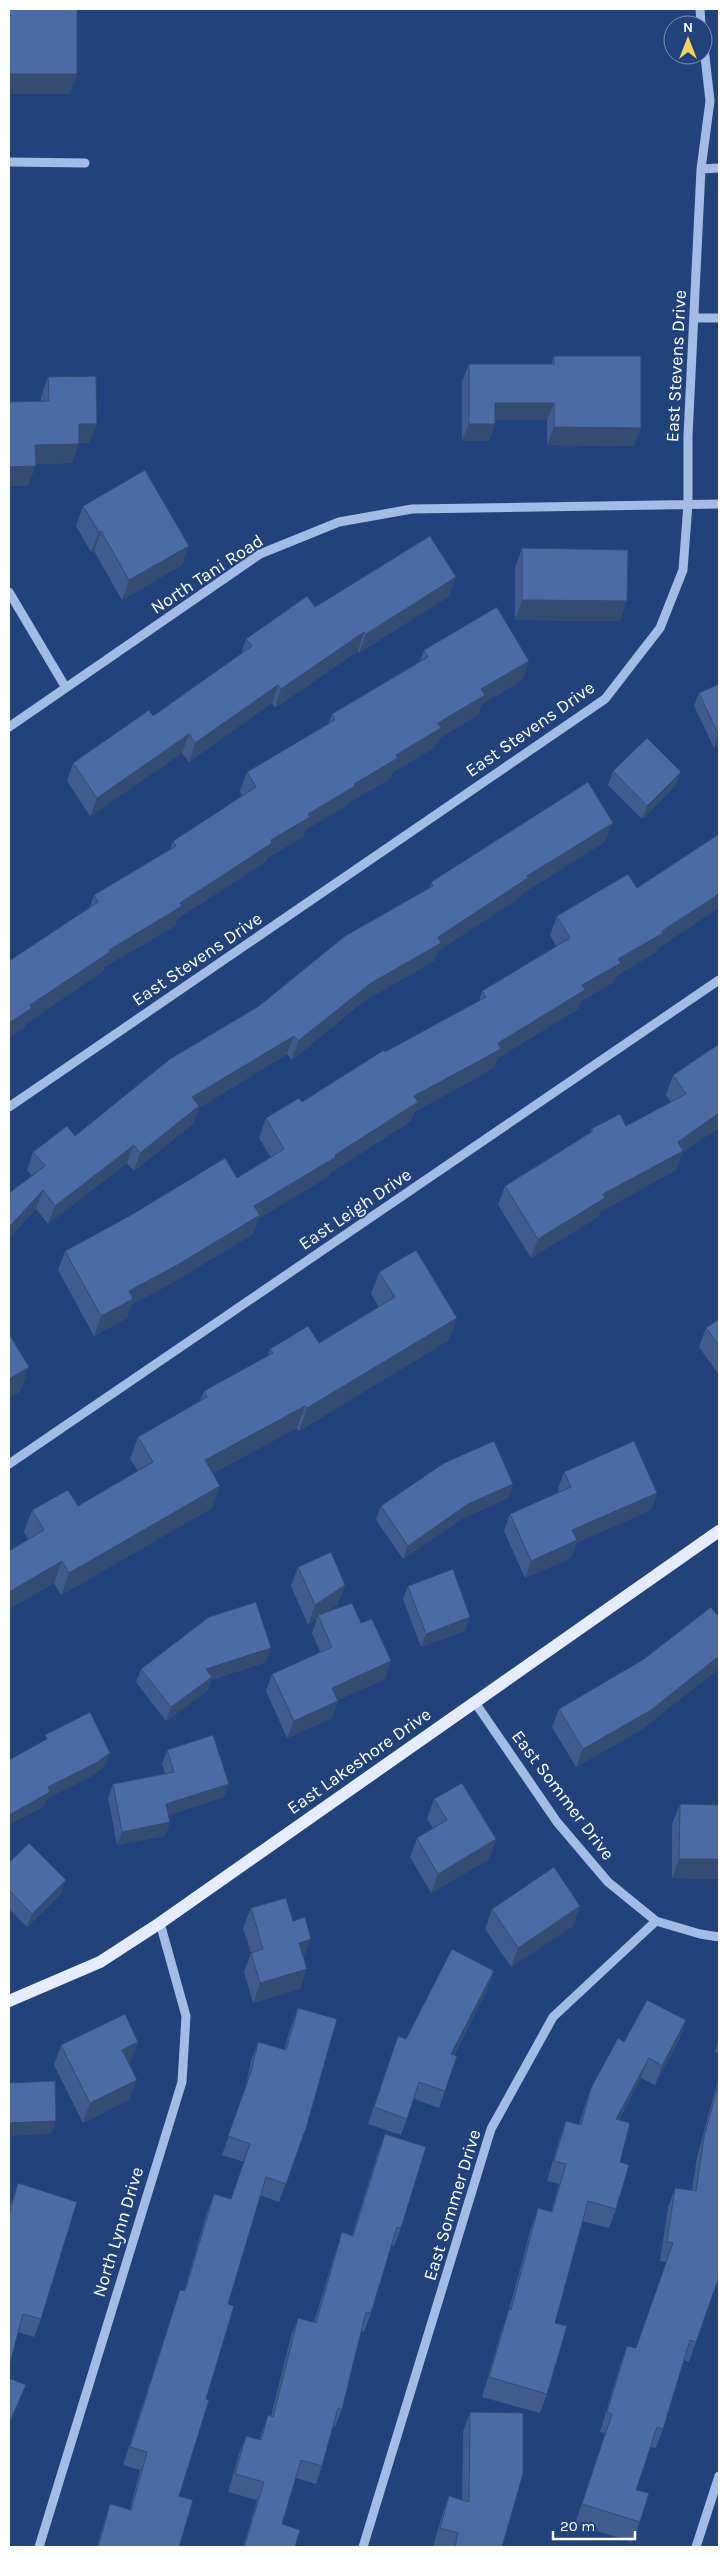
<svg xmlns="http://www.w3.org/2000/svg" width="728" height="2556" font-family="Karla,sans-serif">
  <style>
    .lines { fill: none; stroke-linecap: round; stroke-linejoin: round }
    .minor { stroke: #a3bce5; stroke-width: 9 }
    .major { stroke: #e4ecfd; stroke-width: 12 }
    .wall { fill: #405c8c }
    .shaded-wall { fill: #344b72 }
    .building { fill: #4a6ba3; stroke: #344b72 }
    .labels { text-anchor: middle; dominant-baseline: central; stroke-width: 4; stroke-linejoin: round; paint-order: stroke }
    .street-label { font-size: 18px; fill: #fff; stroke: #21427a }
  </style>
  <rect width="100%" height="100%" fill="#21427a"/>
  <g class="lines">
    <path class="minor" d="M700,9L701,25
      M9,162L85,163
      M701,169L719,168
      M694,318H719
      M9,592L66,688
      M9,727L260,554L339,522L412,509L719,504
      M9,1107L605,699L660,628L683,570L688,504V436L701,169L710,101L703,39
      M9,1464L719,980
      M474,1701L557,1822L608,1882L656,1921
      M39,2547L182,2082L186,2016L160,1923
      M363,2547L491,2129L553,2017L656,1921L700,1934L719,1937
      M696,2547L719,2476"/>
    <path class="major" d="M9,2001L100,1962L160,1923L719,1531"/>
  </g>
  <path class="wall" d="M554,356L634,446L547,445V420H495V424L489,441H462V381L469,364H551Z
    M48,377L90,443H79L72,463L35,464L28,486H9V402H41V397Z
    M83,506L182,565L122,600L94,551L91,552L76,526Z
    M522,548L620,621L515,620V568Z
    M456,577L449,596L359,653L358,651L275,708L272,703L189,762L182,753L90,816L67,781L73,763L153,716L241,654L246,639L315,607Z
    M424,650L529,661L522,680L482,704L478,715L438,739L434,748L393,772L391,778L350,802L348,805L305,830L303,837L267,858L265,862L177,919L175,926L104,967L103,971L27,1023L25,1027L9,1038L90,907L94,895L170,850L173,841L242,796L240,791L247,772L328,725L332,714L420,661Z
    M719,684V745L714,748L694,706L699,693Z
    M613,771L676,785L642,819L608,785Z
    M606,841L523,893L522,896L438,951L434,961L364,1001L292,1060L287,1054L199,1108L193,1124L134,1171L127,1163L48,1224L36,1209L9,1238V1193L32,1176L27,1170L33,1152L75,1136L259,1006L429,888L431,882Z
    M557,916L657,949L656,952L616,976L614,982L581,1001L578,1009L498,1058L494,1068L414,1112L411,1121L330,1173L329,1176L259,1218L253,1234L172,1283L131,1305L127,1318L94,1336L58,1270L65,1251L237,1178L271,1158L259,1138L266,1118L302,1102L385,1052L479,1001L482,991L556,946L550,935Z
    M719,1044L676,1170L600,1212L598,1217L531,1258L498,1205L505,1186L590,1133L591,1129L626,1126L671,1102L666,1095L673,1075Z
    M379,1272L449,1340L299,1431L297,1428L213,1473L212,1508L61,1595L54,1583L9,1609V1551L28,1539L24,1532L32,1510L78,1506L138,1471L130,1459L138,1437L200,1401L204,1391L268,1356L270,1349L319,1343L379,1307L371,1294Z
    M719,1319V1375L699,1347L706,1328Z
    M564,1472L657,1493L651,1510L576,1543L571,1558L525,1578L504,1531L510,1514L559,1492L558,1489Z
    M513,1484L508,1498L463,1518L403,1559L376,1520L381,1506Z
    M298,1567L345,1585L338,1604L325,1613L385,1679L338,1700L332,1718L287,1738L266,1691L272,1674L320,1652L312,1633L317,1618L308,1625L291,1586Z
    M408,1586L465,1631L421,1647L403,1599Z
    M266,1662L211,1680L207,1691L166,1721L136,1682L141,1669Z
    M559,1709L644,1728L576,1767L552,1727Z
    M167,1750L224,1797L168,1815L170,1822L165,1836L117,1845L108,1798L113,1784L165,1774L162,1764Z
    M434,1799L496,1839L489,1859L431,1893L410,1857L417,1838L433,1828L427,1819Z
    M680,1804L719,1805V1879L672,1878V1824Z
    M9,1863L61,1894L27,1927L9,1909Z
    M580,1906L573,1926L511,1967L485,1929L492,1909Z
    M251,1908L304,1958L300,1989L253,2003L244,1972L251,1953L243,1928Z
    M488,1988L454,2055L445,2091L439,2108L414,2099L401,2135L368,2124L392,2053L406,2039Z
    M298,2008L307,2125L279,2202L260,2195L228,2304L206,2399L179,2496V2547H97L104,2522L110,2504L130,2509L140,2470L123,2465L174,2308L180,2290L184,2291L207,2212L214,2194L231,2199L244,2162L222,2155L245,2090L251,2061L258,2042L284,2050L291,2026Z
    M686,2020L679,2040L655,2085L641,2078L619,2120L620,2162L616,2209L609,2228L582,2221L555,2323L547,2394L540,2413L482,2397L502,2329L509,2310L531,2228L538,2208L551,2212L559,2184L547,2181L559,2140L566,2121L579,2125L584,2108L591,2088L624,2042Z
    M719,2034V2053L715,2052Z
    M138,2042L131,2061L129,2063L130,2099L83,2123L54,2065L61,2045Z
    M719,2076V2277L689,2362L684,2360L663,2429L656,2448L651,2447L636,2490L640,2522L632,2542L575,2524L605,2433L600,2432L620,2365L627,2346L636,2348L666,2262L660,2261L668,2207L675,2188L692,2190L697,2157Z
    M385,2134L401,2228L394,2246L391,2245L371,2313L364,2332L361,2331L342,2409L335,2427H333L322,2466L316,2484L296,2478L282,2524L295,2547H243L257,2500L228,2492L239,2454L246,2436L259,2440L268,2415L271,2416L291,2336L298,2318L314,2322L336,2250L342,2232L352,2235L378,2152Z
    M18,2183L41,2319L34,2337L18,2332L9,2367V2210Z
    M470,2412L502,2547H433L442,2515L449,2496L462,2500L463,2432Z"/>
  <path class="shaded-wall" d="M9,74H77L70,94H9Z
    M495,403H554L547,420H489Z
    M79,424H97L90,443L71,444Z
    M469,424H495L489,441H462Z
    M554,427L641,428L634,446L547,445Z
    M79,444L72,463L28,464L35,445Z
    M36,466L28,486H9V467Z
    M101,531L94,551L91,552L99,532Z
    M189,546L182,565L122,600L129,580Z
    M456,577L449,596L359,653L366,634Z
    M522,600L627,601L620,621L515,620Z
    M364,632L358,651L275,708L281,689Z
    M529,661L522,680L482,704L478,715L438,739L434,748L393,772L391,778L350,802L348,805L305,830L303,837L267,858L265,862L177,919L175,926L104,967L103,971L27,1023L25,1027L9,1038V1023L30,1005L109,950L180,903L271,840L308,814L354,784L396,755L438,723L481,689Z
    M278,685L272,703L189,762L195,743Z
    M189,734L182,753L90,816L97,798Z
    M718,734H719V745L714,748Z
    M681,772L676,785L642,819L647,806Z
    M613,823L606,841L523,893L522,896L438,951L434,961L364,1001L292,1060L298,1041L371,983L527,876Z
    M719,894V908L657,949L656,952L616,976L614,982L581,1001L578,1009L498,1058L494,1068L414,1112L411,1121L330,1173L329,1176L259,1218L253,1234L172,1283L131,1305L127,1318L94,1336L101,1316L129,1291L254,1206L335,1155L414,1096L498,1043L582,985L618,959Z
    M294,1036L287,1054L199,1108L193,1124L134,1171L140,1153L192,1097Z
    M719,1113V1128L682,1153L676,1170L600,1212L598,1217L531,1258L538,1239Z
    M134,1145L127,1163L48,1224L55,1206Z
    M43,1190L36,1209L9,1238V1227Z
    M457,1318L449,1340L299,1431L307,1408Z
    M29,1367L20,1392L9,1398V1379Z
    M305,1406L297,1428L197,1482L205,1460Z
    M513,1484L508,1498L463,1518L403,1559L408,1546L468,1504Z
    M220,1486L212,1508L61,1595L69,1573Z
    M657,1493L651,1510L576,1543L571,1558L525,1578L531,1561L572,1530Z
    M62,1561L54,1583L9,1609V1592Z
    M345,1585L338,1604L319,1617L318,1615L317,1618L308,1625L315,1605Z
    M470,1617L465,1631L421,1647L426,1634Z
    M271,1648L266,1662L211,1680L207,1691L166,1721L171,1707L206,1669Z
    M719,1656V1669L644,1728L576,1767L583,1749Z
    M391,1661L385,1679L326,1705L332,1688Z
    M338,1701L332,1718L287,1738L294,1721Z
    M110,1753L105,1766L91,1777L48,1798L45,1806L9,1825V1815L48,1787Z
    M229,1784L224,1797L161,1818L166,1804Z
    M170,1822L165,1836L117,1845L122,1832Z
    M496,1839L489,1859L431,1893L438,1874Z
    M679,1859H719V1879L672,1878Z
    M66,1880L61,1894L27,1927L32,1914Z
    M580,1906L573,1926L511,1967L518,1948Z
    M311,1939L304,1958L299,1943Z
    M307,1969L300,1989L253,2003L260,1983Z
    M494,1971L488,1988L445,2071L451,2054Z
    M686,2020L679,2040L655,2085L662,2066Z
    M138,2042L131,2061L115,2070L122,2050Z
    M649,2058L641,2078L609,2139L616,2119Z
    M137,2080L130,2099L83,2123L90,2103Z
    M56,2121L51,2134L9,2136V2123Z
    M26,2385L19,2403L9,2426V2423Z"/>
  <path class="building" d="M9,9H77V74H9Z
    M554,356H641V428L554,427V403H495V424H469V364H554Z
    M96,376L97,424H79V444L35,445L36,466L9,467V402L49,401L48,377Z
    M145,470L189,546L129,580L101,531L99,532L83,506Z
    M430,536L456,577L366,634L364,632L281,689L278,685L195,743L189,734L97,798L73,763L149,710L153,716L252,646L246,639L307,596L315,607Z
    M522,548L628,550L627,601L522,600Z
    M497,607L529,661L481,689L485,695L438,723L441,728L396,755L398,758L354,784L355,786L308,814L310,817L271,840L272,843L180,903L182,906L109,950L110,952L30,1005L32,1008L9,1023V961L98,902L94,895L176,846L173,841L256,787L247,772L335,720L332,714L428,657L424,650Z
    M719,684V734H718L699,693Z
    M647,738L681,772L647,806L613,771Z
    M588,782L613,823L527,876L528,878L438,937L441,943L371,983L298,1041L294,1036L192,1097L199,1106L140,1153L134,1145L55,1206L43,1190L9,1227V1193L45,1166L33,1152L67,1126L75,1136L170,1059L259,1006L345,936L433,886L431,882Z
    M719,834V894L662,931L663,933L618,959L621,963L582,985L585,990L498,1043L501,1049L414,1096L418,1102L335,1155L336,1157L254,1206L260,1215L179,1264L129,1291L133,1299L101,1316L65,1251L133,1214L225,1158L237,1178L284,1149L266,1118L299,1098L302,1102L384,1050L385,1052L486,997L482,991L570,938L557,916L628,874L637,888Z
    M719,1044V1113L678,1142L683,1151L603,1194L605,1198L538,1239L505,1186L593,1131L591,1129L620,1114L626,1126L686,1094L673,1075Z
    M416,1250L457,1318L307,1408L305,1406L205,1460L220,1486L69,1573L62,1561L9,1592V1551L44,1530L32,1510L68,1490L78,1506L153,1462L138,1437L207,1397L204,1391L273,1353L270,1349L308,1326L319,1343L395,1297L379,1272Z
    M719,1319V1346L706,1328Z
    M9,1334L29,1367L9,1379Z
    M494,1441L513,1484L468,1504L408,1546L381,1506L444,1463Z
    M634,1441L657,1493L572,1530L577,1540L531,1561L510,1514L571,1487L564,1472Z
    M331,1552L345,1585L315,1605L298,1567Z
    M453,1569L470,1617L426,1634L408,1586Z
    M256,1602L271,1648L206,1669L212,1677L171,1707L141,1669L209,1617Z
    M352,1603L361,1623L372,1619L391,1661L332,1688L338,1701L294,1721L272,1674L332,1647L318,1615Z
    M711,1607L717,1615L719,1613V1656L651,1710L583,1749L559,1709L644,1659Z
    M90,1712L110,1753L96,1763L48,1787L50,1792L9,1815V1760L47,1739L45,1735Z
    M213,1735L229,1784L166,1804L170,1822L122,1832L113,1784L174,1772L167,1750Z
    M462,1783L496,1839L438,1874L417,1838L447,1820L434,1799Z
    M680,1804L719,1805V1859H679Z
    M29,1843L66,1880L32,1914L9,1890V1863Z
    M554,1867L580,1906L518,1948L492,1909Z
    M286,1898L293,1921L305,1917L311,1939L299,1943L307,1969L260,1983L251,1953L263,1949L251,1908Z
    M452,1949L494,1971L451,2054L457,2056L445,2091L419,2082L407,2119L374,2107L398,2036L406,2039Z
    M647,2000L686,2020L662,2066L649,2058L616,2119L630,2123L620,2162L629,2165L616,2209L588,2201L555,2323L567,2326L547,2394L489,2377L509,2309L511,2310L538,2208L552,2212L566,2164L554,2161L566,2121L581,2125L591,2088L618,2038L624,2042Z
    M298,2008L337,2019L307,2125L286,2184L266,2177L228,2304L234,2306L206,2399L209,2400L179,2496L193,2500L179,2547H98L110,2504L131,2510L147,2452L130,2447L180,2290L185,2291L214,2194L231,2199L250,2144L228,2136L251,2072L258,2042L286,2050Z
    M125,2014L138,2042L122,2050L137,2080L90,2103L61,2045Z
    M55,2081L56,2121L9,2123V2083Z
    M719,2082V2277L696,2342L690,2340L663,2429L657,2427L636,2490L649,2493L640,2522L582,2504L612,2414L607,2412L627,2346L636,2348L673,2243L667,2242L675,2188L696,2191L704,2137Z
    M385,2134L426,2147L401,2228L397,2227L371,2313L366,2312L342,2409L338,2408L322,2466L301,2460L282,2524L300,2530L295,2547H244L264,2482L235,2474L246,2436L261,2440L268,2415L273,2417L298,2318L316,2323L342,2232L353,2236Z
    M18,2183L77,2202L41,2319L23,2314L9,2367V2214Z
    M9,2378L26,2385L9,2423Z
    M470,2412L523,2413V2474L502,2547H455L458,2533L440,2528L449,2496L469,2502Z"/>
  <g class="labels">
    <g class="street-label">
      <text transform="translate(676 366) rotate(-87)">East Stevens Drive</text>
      <text transform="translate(207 574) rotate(-33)">North Tani Road</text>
      <text transform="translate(530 729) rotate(-35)">East Stevens Drive</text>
      <text transform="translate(197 959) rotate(-34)">East Stevens Drive</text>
      <text transform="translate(355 1209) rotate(-34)">East Leigh Drive</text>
      <text transform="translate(359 1761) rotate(-35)">East Lakeshore Drive</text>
      <text transform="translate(563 1795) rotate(53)">East Sommer Drive</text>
      <text transform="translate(452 2205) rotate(-73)">East Sommer Drive</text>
      <text transform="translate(118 2232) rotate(-73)">North Lynn Drive</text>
    </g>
  </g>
  <rect width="728" height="2556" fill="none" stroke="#ffffff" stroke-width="20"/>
  <g transform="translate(688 40)"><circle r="24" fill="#21427a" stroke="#7a8eaf"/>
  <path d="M0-4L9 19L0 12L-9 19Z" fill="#f2d365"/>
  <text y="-8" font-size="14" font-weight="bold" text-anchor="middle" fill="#ffffff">N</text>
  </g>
  <path d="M553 2531v8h82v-8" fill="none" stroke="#ffffff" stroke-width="2.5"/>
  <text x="560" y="2531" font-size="15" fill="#ffffff" stroke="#21427a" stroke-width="4" paint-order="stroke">20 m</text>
</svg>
